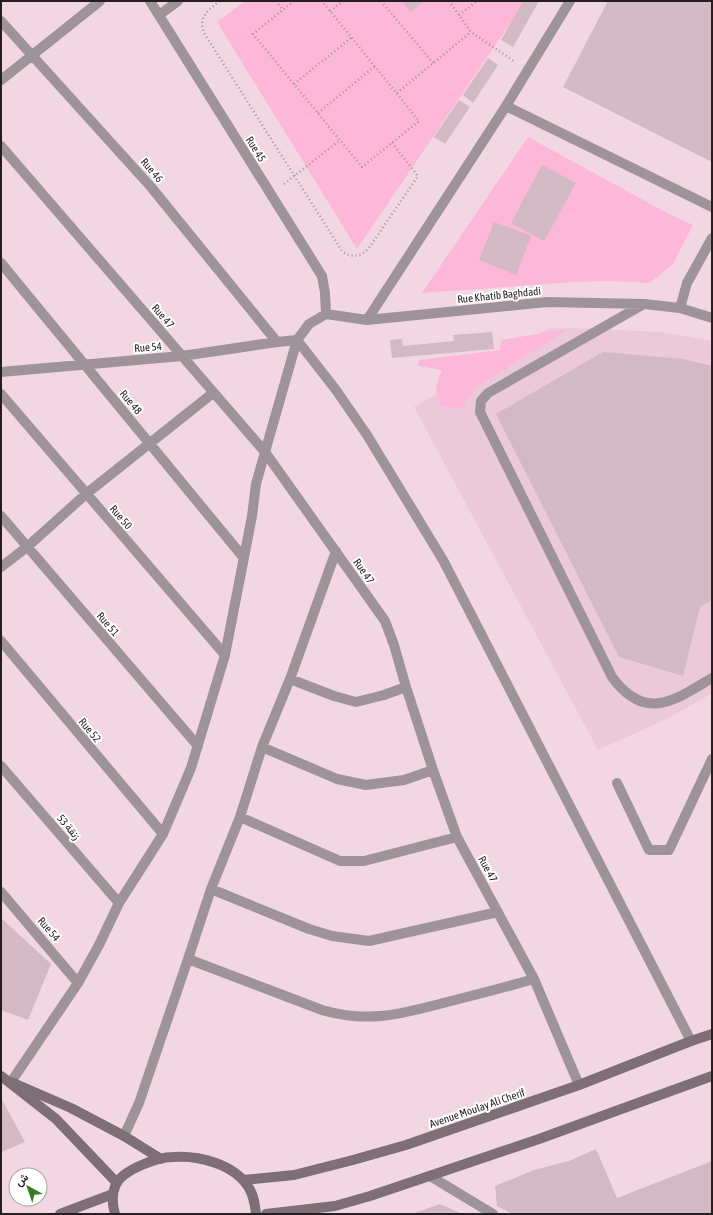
<svg xmlns="http://www.w3.org/2000/svg" width="713" height="1215" font-family="'Asap Condensed',Vazirmatn,sans-serif">
  <style>
    .built { fill: #ebc9d9 }
    .green { fill: #fdb7d9 }
    .building { fill: #d3b9c4 }
    .lines { fill: none; stroke-linecap: round; stroke-linejoin: round }
    .path { stroke: #a6929b; stroke-width: 2.5; stroke-dasharray: 1 3; stroke-linecap: butt }
    .street { stroke: #9e9398; stroke-width: 10 }
    .secondary { stroke: #7e6e75; stroke-width: 10 }
    .labels { text-anchor: middle; dominant-baseline: central; stroke-width: 4; stroke-linejoin: round; paint-order: stroke }
    .street-label { font-size: 11px; fill: #261d21; stroke: #fff }
  </style>
  <rect width="100%" height="100%" fill="#f2d7e3"/>
  <path class="built" d="M574,328L662,332L712,341V693L669,718L598,750L414,407L547,329Z"/>
  <path class="green" d="M245,1H525L357,249L217,22Z
    M528,137L669,214L693,225L673,264L650,283L610,281L576,282L422,293Z
    M568,329L477,387L467,399L463,409L441,406C433,390 436,385 442,370L418,366L419,360L500,350L501,340Z"/>
  <path class="building" d="M402,1H425L410,12Z
    M523,1H539L513,47L501,40Z
    M608,1H712V162L563,87Z
    M488,58L498,65L473,103L463,95Z
    M459,100L470,107L445,144L434,137Z
    M542,165L576,183L544,241L511,223Z
    M494,222L531,236L516,275L479,260Z
    M492,332L494,349L392,358L390,340L402,339L403,346L454,341L453,335Z
    M603,352L683,359L712,366V600L700,607L683,676L619,657L496,414Z
    M1,918L51,964L28,1020L1,1010Z
    M1,1098L25,1142L1,1152Z
    M596,1149L617,1198L712,1161V1213L513,1214L497,1206L495,1186L534,1170L569,1161Z
    M440,1204L462,1214H412Z"/>
  <g class="lines">
    <path class="path" d="M220,1C208,10 198,17 204,33L342,251C351,258 361,257 369,248L418,176L392,143
      M276,1L283,10
      M294,1L253,34L362,167L419,121L322,1
      M381,1L433,63
      M449,1L471,32L515,62
      M330,11L343,1
      M459,15L477,1
      M294,84L352,37
      M397,93L471,32
      M318,113L375,66
      M284,184L340,140"/>
    <path class="street" d="M150,1L322,276L325,293L326,314
      M159,15L178,1
      M1,21L151,187L277,342
      M1,80L100,1
      M506,106L712,207
      M1,146L265,452L385,621L394,645L406,687L433,770L457,837L534,979L579,1085
      M1,263L243,557
      M644,304L488,393L481,401L480,412L612,677C645,722 674,701 712,678
      M680,308L687,283L712,238
      M367,320L506,106L570,1
      M297,340L336,390L367,435L443,560L691,1041
      M1,372L182,356L277,342L297,340
      M1,394L225,655
      M1,516L198,746
      M1,567L27,547L86,494L213,393
      M1,641L163,834
      M290,679L334,696L356,702L384,695L406,687
      M262,747L337,779L366,785L404,780L433,770
      M1,766L119,903
      M617,783L649,850H669L712,759
      M240,817L340,861H364L457,837
      M211,889L309,929L332,936L369,941L498,912
      M1,892L78,983
      M188,959L322,1010C370,1024 405,1013 451,1001C479,994 506,987 534,979
      M11,1082L78,983L99,945L119,903L163,834L191,768L225,655L252,516L256,484L265,452L297,340L309,324L326,314L367,320L547,302L644,304L680,308L712,318
      M124,1136L139,1103L188,959L211,889L240,817L262,747L290,679L336,551
      M430,1176L493,1214"/>
    <path class="secondary" d="M1,1076L56,1119L117,1183
      M11,1082L71,1108L124,1136L161,1159
      M243,1180L294,1175L353,1160L406,1145L579,1085L691,1041L712,1034
      M60,1214L113,1194
      M115,1214C112,1204 112,1193 116,1184C123,1170 157,1157 173,1157C198,1155 235,1164 249,1188C254,1196 255,1205 256,1214
      M266,1214L335,1206L370,1196L539,1139L712,1076"/>
  </g>
  <g class="labels">
    <g class="street-label">
      <text transform="translate(256 149) rotate(58)">Rue 45</text>
      <text transform="translate(152 170) rotate(49)">Rue 46</text>
      <text transform="translate(499 295) rotate(-6)">Rue Khatib Baghdadi</text>
      <text transform="translate(163 316) rotate(49)">Rue 47</text>
      <text transform="translate(148 347) rotate(-5)">Rue 54</text>
      <text transform="translate(131 402) rotate(50)">Rue 48</text>
      <text transform="translate(121 517) rotate(49)">Rue 50</text>
      <text transform="translate(364 571) rotate(55)">Rue 47</text>
      <text transform="translate(108 624) rotate(49)">Rue 51</text>
      <text transform="translate(90 730) rotate(50)">Rue 52</text>
      <text transform="translate(69 827) rotate(49)">زنقة 53</text>
      <text transform="translate(488 869) rotate(61)">Rue 47</text>
      <text transform="translate(49 929) rotate(49)">Rue 54</text>
      <text transform="translate(477 1108) rotate(-19)">Avenue Moulay Ali Cherif</text>
    </g>
  </g>
  <rect width="713" height="1215" fill="none" stroke="#261d21" stroke-width="4"/>
  <g transform="translate(28 1187) rotate(320)"><circle r="19" fill="#ffffff" stroke="#a8a5a6"/>
  <path d="M0-3L7 15L0 10L-7 15Z" fill="#387c1f"/>
  <text y="-6" font-size="11" font-weight="bold" text-anchor="middle" fill="#261d21">ش</text>
  </g>
</svg>
